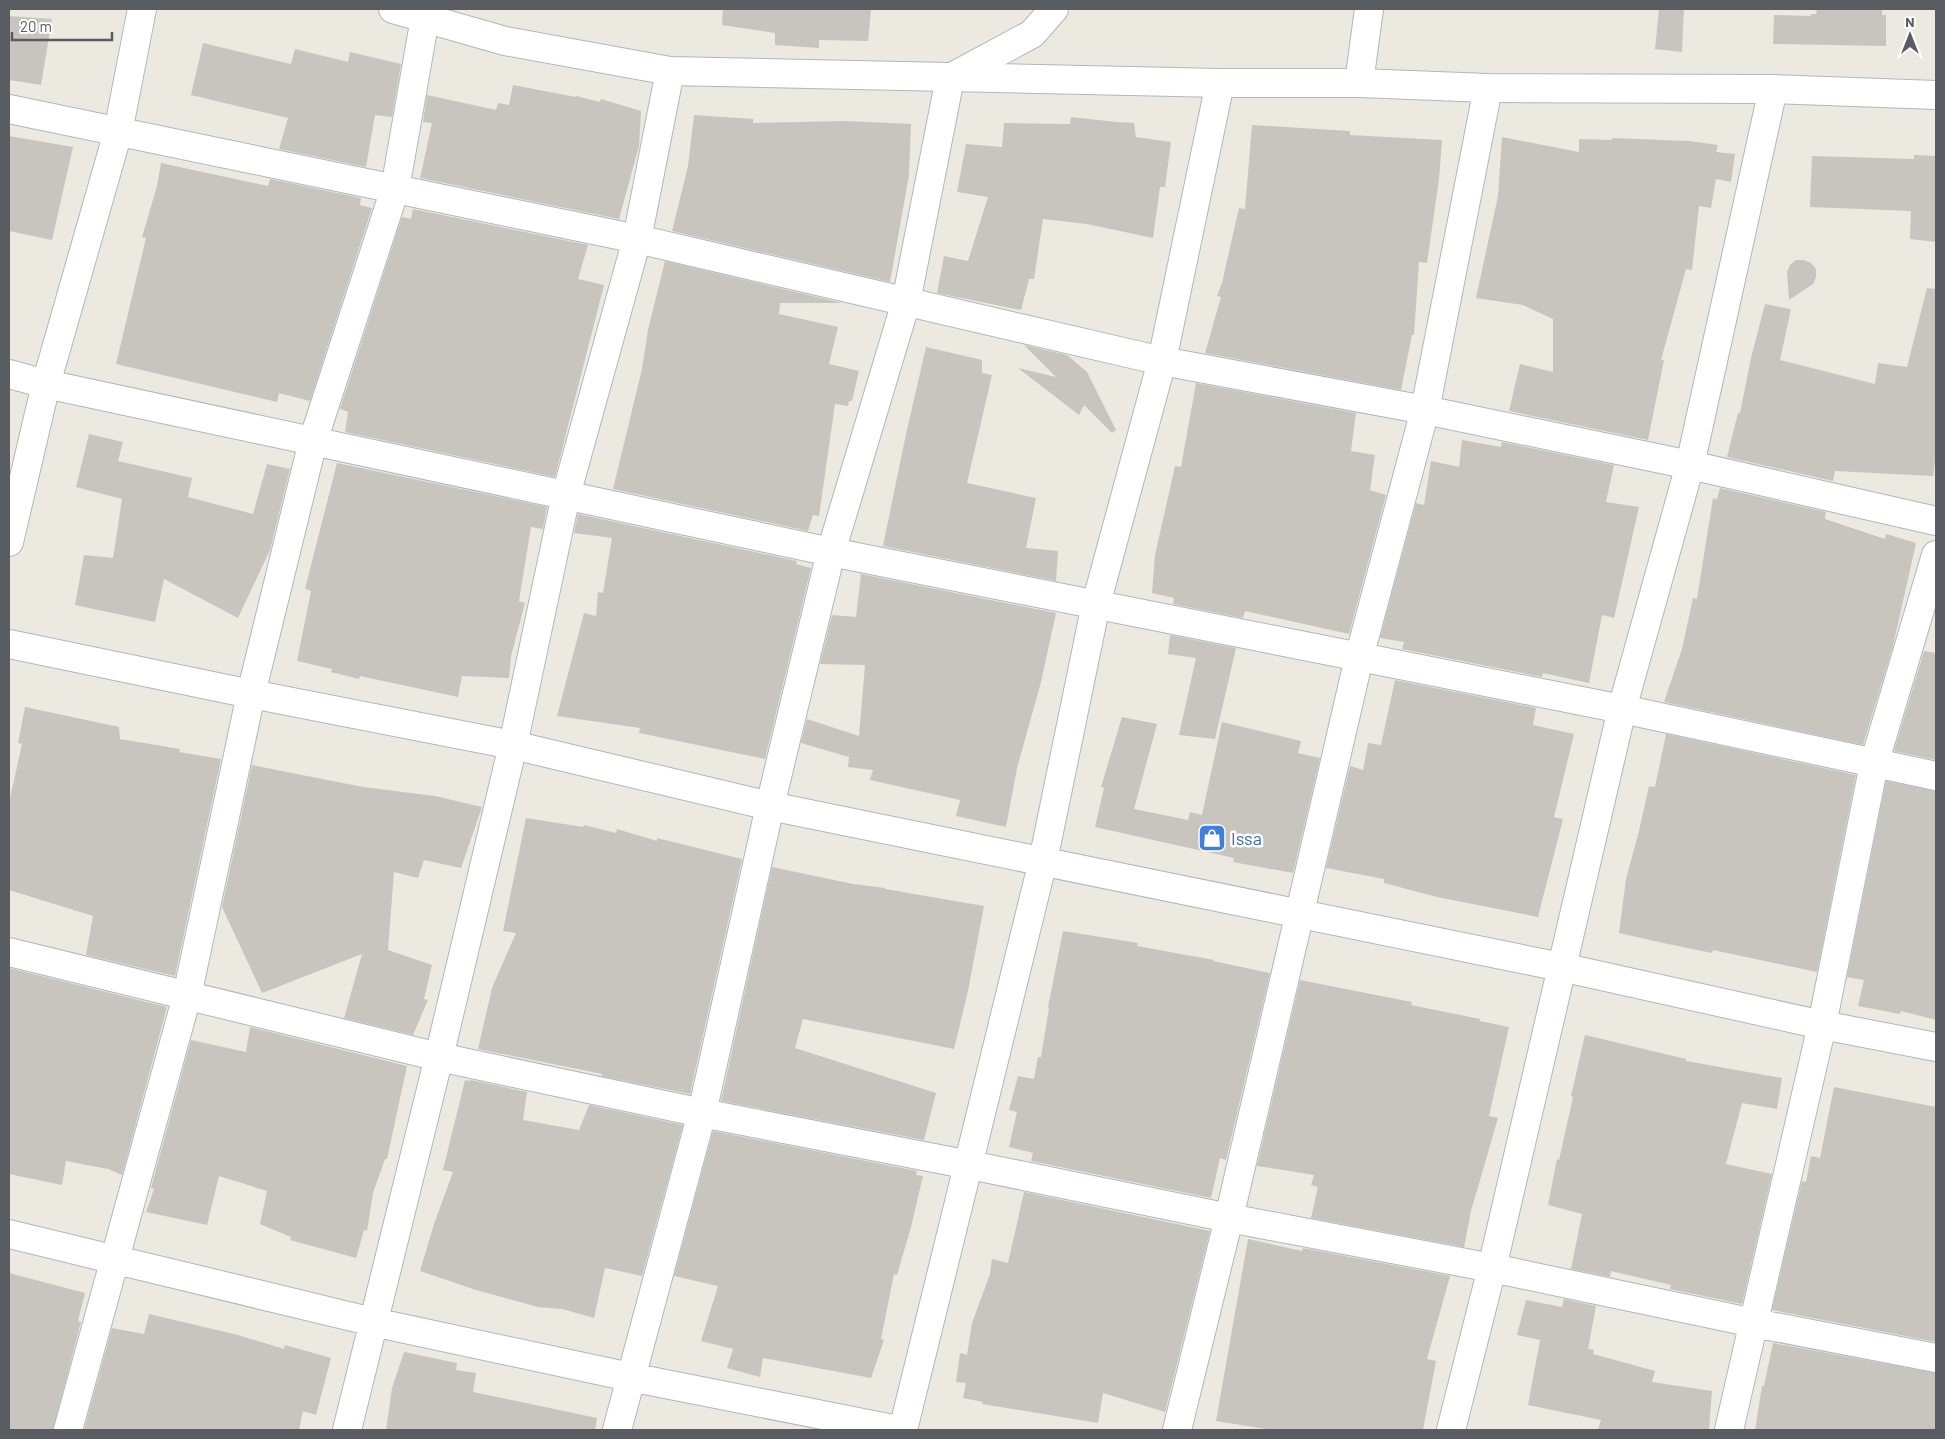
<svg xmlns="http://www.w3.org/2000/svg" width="1945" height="1439" font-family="Barlow,sans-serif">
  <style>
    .building { fill: #c8c5bf }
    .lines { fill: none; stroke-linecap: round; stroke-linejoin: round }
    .minor-casing { stroke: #b3b6ba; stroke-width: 30 }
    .tertiary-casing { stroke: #b3b6ba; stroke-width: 30 }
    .minor { stroke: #fff; stroke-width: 28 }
    .tertiary { stroke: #fff; stroke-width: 28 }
    .labels { text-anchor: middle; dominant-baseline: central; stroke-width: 5; stroke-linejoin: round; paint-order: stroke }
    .shop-label { font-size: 18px; fill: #366cbe; stroke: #fff; text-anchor: start }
  </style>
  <rect width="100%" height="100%" fill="#ebe9e0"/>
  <path class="building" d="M723,9H871L868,41L819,40V48L775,45V33L722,25Z
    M1659,9H1684L1682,52L1655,49Z
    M1817,9H1882V15H1886V46L1773,44L1774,15L1811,16V14H1816Z
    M9,16L52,19L41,85L9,80Z
    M203,43L291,64L295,49L348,62L350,52L401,64L392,117L375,115L366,167L279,149L288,118L191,95Z
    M513,85L576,97V96L600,102L601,99L641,111L639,146L619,219L420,178L432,123L423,122L427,95L496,110L498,103L509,105Z
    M694,115L753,119V123L845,121L911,124L909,175L890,282L672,231L688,166Z
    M1071,117L1116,122L1134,123L1136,137L1171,142L1165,187H1160L1153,238L1087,224L1043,219L1034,279H1029L1021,310L937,293L944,256L968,261L988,197L957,192L966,144L1002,147L1004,123L1070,124Z
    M1252,125L1350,131V135L1442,140L1439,179L1427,263L1419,262L1414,335H1412L1401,390L1205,353L1221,297L1217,296L1222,283L1239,208L1245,209Z
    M9,136L73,147L52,240L9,231Z
    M1502,137L1579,152V139L1612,140V138L1689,141L1718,145L1716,152L1735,154L1731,182L1716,179L1711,208L1699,206L1692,270L1686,269L1661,360H1664L1648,440L1509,411L1520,364L1553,372V319L1523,305L1476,298L1498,196Z
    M1914,155L1936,156V242L1910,239L1911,211L1810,207L1812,156L1914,159Z
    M161,163L268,186L270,179L361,198L360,205L372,208L310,401L279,393L277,402L116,364L146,238L142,237L157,186Z
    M413,209L588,245L578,279L604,285L555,477L345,432L348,412L340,409L402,217L411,219Z
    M1796,260H1804L1811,263L1816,269V277L1813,284L1789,300L1787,272L1790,265Z
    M665,261L842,303H780L779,314L838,327L829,364L859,371L852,401H849L848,406L835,404L819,516L813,515L808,531L613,489L642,369L648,330Z
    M1927,288L1936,289V456L1933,476L1835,471L1833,481L1727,457L1738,413H1740L1751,358L1765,304L1791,309L1780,360L1875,384L1878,363L1907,367Z
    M1024,345L1067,355L1087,372L1116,430L1112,433L1084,405L1079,415L1018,368L1056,377Z
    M926,347L982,360V373L992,375L967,483L1036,498L1026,548L1058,551L1056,581L883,546L906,434Z
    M1196,383L1356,413L1351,451L1375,455L1370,490L1386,495L1349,634L1245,611L1243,618L1173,604L1174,598L1152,593L1155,555L1175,466L1181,467Z
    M89,434L123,442L118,461L192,478L188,497L253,514L267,464L290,469L270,550L238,618L164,579L155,622L75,605L84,555L113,558L122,499L76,487Z
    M1462,440L1501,447L1502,442L1614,465L1606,502L1639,507L1614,618L1602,615L1589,683L1543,673L1542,677L1402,649L1404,642L1380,638L1416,503L1424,505L1431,461L1459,467Z
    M337,463L547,507L543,529L531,527L519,601L525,603L511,656L509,678L462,676L458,697L360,676L359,679L331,672L332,669L297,661L311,591L305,589Z
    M1720,488L1826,512L1825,519L1885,539L1886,534L1916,543L1893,646L1863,745L1664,702L1682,649L1693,598L1697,599L1713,498L1717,499Z
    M578,514L797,561L796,564L811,568L765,759L639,733L640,728L557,716L584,613L596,616L598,592L603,593L612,538L574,533Z
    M861,574L1056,613L1041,682L1017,768L1006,827L956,816L960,800L870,780L873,770L848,767L849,757L801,743L807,719L859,736L865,665L820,664L832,615L856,617Z
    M1170,635L1236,648L1215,739L1179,735L1196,658L1168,654Z
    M1924,651L1936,653V760L1894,751Z
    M1395,680L1536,708L1533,725L1574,734L1554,817L1563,819L1538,917L1437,897L1384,883V879L1326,868L1350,766L1363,770L1368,743L1381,745Z
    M25,707L119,727L120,739L180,749L179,752L221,759L175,976L86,955L93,916L9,890V803L22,744L18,743Z
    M1122,717L1157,724L1134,809L1188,820L1190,812L1202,815L1222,722L1301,741L1298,753L1320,758L1293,873L1233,862L1234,858L1095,827L1104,788L1101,787Z
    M1666,734L1856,775L1817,972L1713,950L1712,953L1668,944L1619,933L1626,879L1639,831L1649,786L1655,787Z
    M252,765L363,787L435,796L482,807L461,868L424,860L418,878L394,872L388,950L432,965L424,999L428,1000L413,1035L344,1018L362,954L262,993L222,907Z
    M1886,781L1936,791V1020L1901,1011L1900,1014L1858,1006L1864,980L1847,977Z
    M526,818L583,827L584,825L616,833L617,829L657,841V838L742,859L690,1094L601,1076L602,1074L478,1049L492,988L516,933L503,931Z
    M772,867L853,884L885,888V889L984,906L968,991L954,1049L803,1019L795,1048L936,1093L924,1140L721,1101Z
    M1063,931L1138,943L1137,946L1214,960L1213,961L1270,973L1226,1160L1220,1158L1211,1198L1031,1161L1033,1153L1009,1147L1017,1112L1009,1110L1018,1076L1034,1079L1038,1057H1041L1049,1008L1048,1007Z
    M9,968L167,1007L122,1175L108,1169L66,1161L62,1185L9,1174Z
    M1300,980L1412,1002L1411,1005L1480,1019V1021L1509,1027L1489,1116L1498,1118L1471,1211L1464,1247L1311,1218L1318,1187L1311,1185L1314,1175L1257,1166Z
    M250,1027L407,1066L387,1159H385L373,1193L367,1231L364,1230L356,1258L290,1240L291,1237L260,1224L267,1191L219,1176L207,1225L146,1212L154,1189L151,1188L191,1040L246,1052Z
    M1585,1035L1686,1059V1061L1782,1078L1777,1109L1742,1103L1726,1164L1772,1174L1742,1304L1670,1289L1671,1285L1611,1271L1610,1277L1571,1269L1582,1214L1548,1205L1557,1159L1559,1160L1573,1097L1571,1096Z
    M465,1080L470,1081L471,1080L527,1092L523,1120L579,1130L589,1105L683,1125L642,1276L605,1268L594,1318L562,1309L538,1307L476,1290L420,1271L434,1224L453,1172L443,1170Z
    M1834,1087L1936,1107V1342L1772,1310L1802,1181L1806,1182L1811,1156L1820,1158Z
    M713,1131L917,1171L916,1175L923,1176L911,1227L897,1275L894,1274L881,1339L884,1340L871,1378L763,1358L760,1377L727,1368L733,1349L701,1341L718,1286L674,1276Z
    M1024,1192L1210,1231L1165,1412L1103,1393L1098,1423L982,1404L983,1402L963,1398L966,1383L956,1382L960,1353L967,1355L972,1323L990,1274L992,1259L1008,1263Z
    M1248,1239L1302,1251L1303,1248L1450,1276L1427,1359L1436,1361L1423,1430H1272L1216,1421Z
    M9,1273L85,1293L78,1321L81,1322L53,1430H9Z
    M1564,1299L1596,1306L1588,1349L1594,1350L1593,1354L1655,1371L1652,1382L1712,1391L1709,1430H1598L1601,1420L1528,1405L1540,1340L1517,1335L1526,1300L1562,1307Z
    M149,1314L238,1335L284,1349L285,1345L331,1358L316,1415L303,1411L299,1430H84L112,1328L144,1334Z
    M1773,1343L1936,1373V1430H1755L1762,1386H1764Z
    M404,1352L457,1363L456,1370L476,1373L473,1392L597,1418L595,1430H386L392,1388Z"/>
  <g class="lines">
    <g class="minor-casing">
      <path id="minor" d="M1359,83L1369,9
        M9,109L637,239L1162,361L1425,410L1690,465L1936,521
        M9,374L46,384L831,552L1622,709L1936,776
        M9,542L46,384L118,132L142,9
        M9,644L251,694L513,745L770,806L1561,967L1822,1025L1936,1047
        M9,952L439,1057L702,1113L970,1165L1229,1218L1492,1268L1754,1323L1936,1358
        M9,1234L373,1322L630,1377L898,1430
        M68,1430L187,996L251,694L313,441L395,189L425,18
        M347,1430L439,1057L513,745L566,495L637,239L670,71
        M617,1430L702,1113L770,806L831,552L906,302L950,78L1032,34L1054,9
        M903,1430L1043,861L1096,604L1162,361L1220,83
        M1177,1430L1229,1218L1359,658L1425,410L1488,88
        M1451,1430L1492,1268L1622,709L1690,465L1773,89
        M1729,1430L1822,1025L1874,764L1936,555"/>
    </g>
    <g class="tertiary-casing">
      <path id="tertiary" d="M393,9L505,41L670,71L1220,83H1359L1488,88L1773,89L1936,95"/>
    </g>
    <use href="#minor" class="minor"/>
    <use href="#tertiary" class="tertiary"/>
  </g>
  <defs>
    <g id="shop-square" transform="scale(1.4375)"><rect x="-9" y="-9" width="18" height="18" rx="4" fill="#3f7fe0" stroke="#fff"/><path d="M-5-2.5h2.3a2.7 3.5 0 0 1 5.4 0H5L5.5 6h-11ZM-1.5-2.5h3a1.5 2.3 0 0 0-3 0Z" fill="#fff"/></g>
  </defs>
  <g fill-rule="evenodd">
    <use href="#shop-square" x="1212" y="838"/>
  </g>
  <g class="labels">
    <g class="shop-label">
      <text x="1231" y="838">Issa</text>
    </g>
  </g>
  <rect width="1945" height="1439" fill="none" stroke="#595c60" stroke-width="20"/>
  <g transform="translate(1910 35)" stroke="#ffffff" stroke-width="4" paint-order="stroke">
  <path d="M0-4L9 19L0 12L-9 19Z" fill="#595c60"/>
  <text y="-8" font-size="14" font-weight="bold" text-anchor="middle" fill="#595c60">N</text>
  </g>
  <path d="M12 32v8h100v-8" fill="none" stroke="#595c60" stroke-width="2.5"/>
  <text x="20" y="32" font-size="15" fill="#595c60" stroke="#ffffff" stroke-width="4" paint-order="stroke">20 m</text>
</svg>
